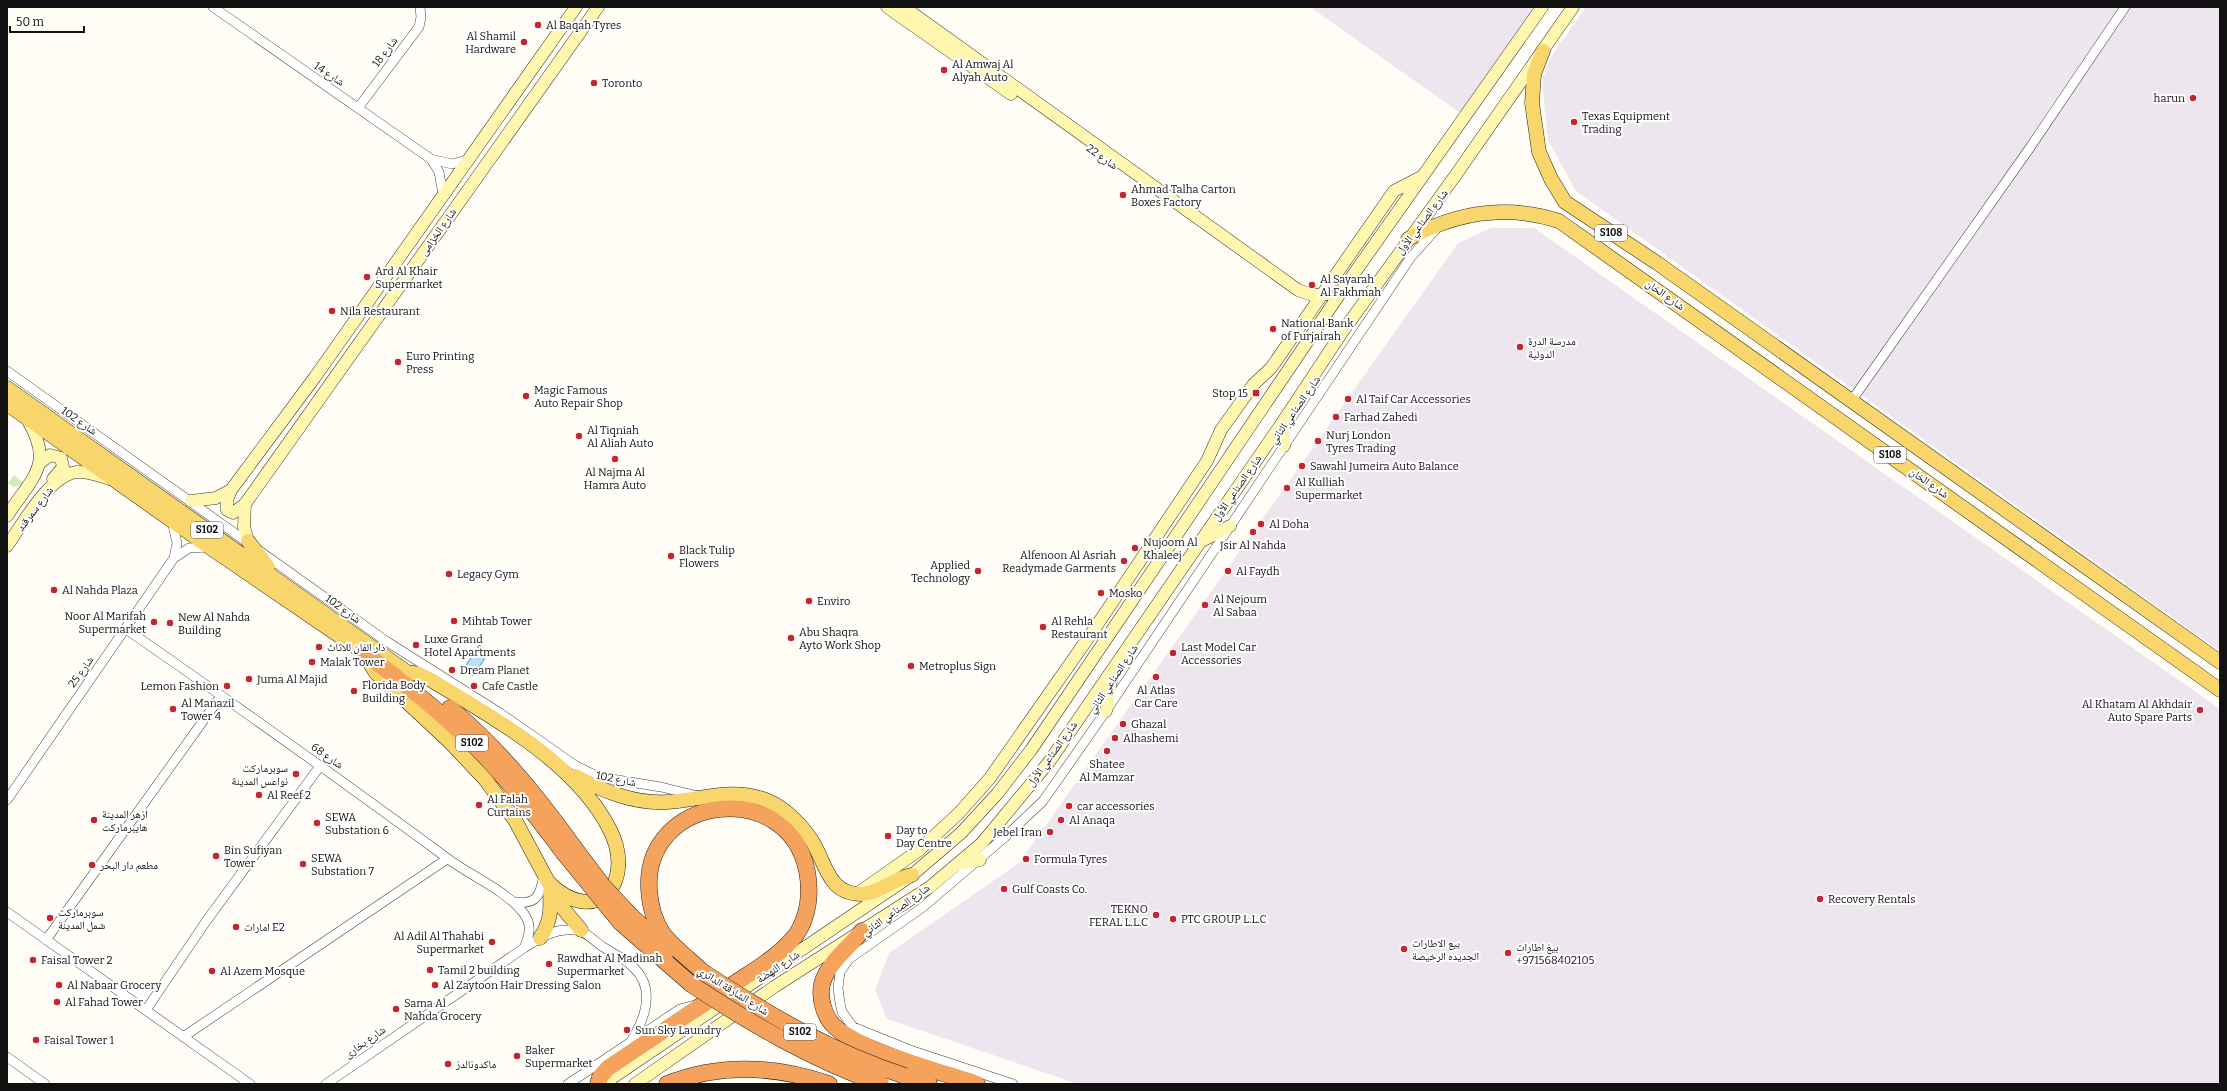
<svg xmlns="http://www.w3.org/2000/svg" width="2227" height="1091" font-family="Bitter,'Noto Naskh Arabic',serif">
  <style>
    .industrial { fill: #eee6ef }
    .green { fill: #d5ebbd }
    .water { fill: #b9e0f7; stroke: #3f96cf }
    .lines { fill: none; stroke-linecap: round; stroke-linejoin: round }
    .street-casing { stroke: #444; stroke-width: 10 }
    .secondary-casing { stroke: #333; stroke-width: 13 }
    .primary-casing { stroke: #222; stroke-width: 15 }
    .highway-casing { stroke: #222; stroke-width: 17 }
    .street { stroke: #fff; stroke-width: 9 }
    .secondary { stroke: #fff6b0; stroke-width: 12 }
    .primary { stroke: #f9d66b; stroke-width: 14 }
    .highway { stroke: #f5a25d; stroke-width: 16 }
    .highway-bridge-casing { stroke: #222; stroke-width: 17; stroke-linecap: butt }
    .highway-bridge { stroke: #f5a25d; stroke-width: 16 }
    .poi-dot { fill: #c4262e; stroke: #fff; stroke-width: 1.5 }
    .labels { text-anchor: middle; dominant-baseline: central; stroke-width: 4; stroke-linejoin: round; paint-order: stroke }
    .shield { fill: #fff; stroke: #585858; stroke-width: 1 }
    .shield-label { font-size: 10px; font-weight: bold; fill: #111 }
    .poi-label { font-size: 11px; fill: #111; stroke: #fff; text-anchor: start }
    .street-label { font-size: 11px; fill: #111; stroke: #fff }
  </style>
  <rect width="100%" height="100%" fill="#fffdf5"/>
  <path class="industrial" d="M1310,7H1543L1466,117Z
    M1586,7H2220V651L1576,191L1548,140L1542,81L1551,57Z
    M1491,228H1534L2220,709V1084H1078L887,1019L875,990L889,953L1019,863L1458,243Z"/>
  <path class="green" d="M14,475L24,483L22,486L14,487L8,483Z"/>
  <path class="water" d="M479,645L489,652L473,676L463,670Z"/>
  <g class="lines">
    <g class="street-casing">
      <path id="street" d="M213,7L431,159L452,164L467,160
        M358,108L419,27L421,17L420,7
        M431,159L439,172L443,195
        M7,371L386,641L500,713L576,766L599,777L661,787L698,796
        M1852,400L2029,149L2125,7
        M172,521L177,543L174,558
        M126,629C234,704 341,780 447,858C469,875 503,889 521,910C533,923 530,934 524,948
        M7,800L174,558L189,548L209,547
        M514,902C537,905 540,896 544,875
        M7,912L250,1084
        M46,940L221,696
        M146,1010L207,920L320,766
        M183,1037L447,859
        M7,1057L45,1084
        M326,1084L524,948C540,938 554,928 574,930C585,930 594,941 603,947C613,953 625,959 633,967C657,989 644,1021 630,1043
        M568,1084L680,1009L695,1005
        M1013,1084L910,1050L853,1027L842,1012L840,1003L838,988L840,972L849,959L923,907L1005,837L1043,801L1106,711L1411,257L1438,227"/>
    </g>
    <g class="secondary-casing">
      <path id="secondary" d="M887,7L1011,94
        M904,7L1298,290L1312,295L1327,294
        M1284,446V420
        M41,462L50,455L61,458L63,467L53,479
        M231,490L227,500V510L233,513L245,504
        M191,501L216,498L231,490L315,377L576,7
        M7,516C32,477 55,465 27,419
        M248,541L244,527L245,504L598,7
        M1200,542L1230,526
        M7,546C22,525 49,475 77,472C88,471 100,476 110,479
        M1106,711L1113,669
        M960,864L980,860
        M858,893L918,851L959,813L990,778L1093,631L1207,461L1221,430L1253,385L1271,368L1394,191L1421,177
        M603,1084L912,875L961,833L997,794L1031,750L1341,292L1542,7
        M635,1084L774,987L930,887L982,843L1049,762L1284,420L1343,331L1455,176L1573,7"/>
    </g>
    <g class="primary-casing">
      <path id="primary" d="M1543,51L1534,74L1532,103L1539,152L1551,179L1565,202L1657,263L2220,662
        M1408,239C1456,212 1506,204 1559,221L2220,690
        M7,388L407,672L419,674L429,679C491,716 575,762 609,828C637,880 598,930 549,883
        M7,404L209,547L363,652L376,673L450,742L485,779L515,820L561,906L581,930
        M248,541L268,567
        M575,776C603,791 634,804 667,802C702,800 733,786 768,801C785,808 802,825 812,841C826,863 828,895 862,894C880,893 894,878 912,875
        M540,938C551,922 551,910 550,892"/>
    </g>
    <g class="highway-casing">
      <path id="highway" d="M363,652C395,676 426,700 455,727C496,764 530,808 563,852
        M450,708C498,748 536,795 573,846
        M631,916L668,950
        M620,922L691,984
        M862,931C849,948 828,962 822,984C819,998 824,1016 834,1026C858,1050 942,1072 977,1084
        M905,1076L929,1084
        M598,1084L600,1077L608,1068C648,1041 688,1014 728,988C751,972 779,957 796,935C809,916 811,892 807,871C788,777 644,794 649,889C650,905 654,921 663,934C674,948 690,960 703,972
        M667,1084C720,1063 776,1066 829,1084"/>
    </g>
    <use href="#street" class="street"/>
    <use href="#secondary" class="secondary"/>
    <use href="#primary" class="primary"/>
    <use href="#highway" class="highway"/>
    <g class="highway-bridge-casing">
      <path id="highway-bridge" d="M573,846L603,886L631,916
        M563,852L620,922
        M703,972C767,1014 831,1052 905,1076
        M691,984C751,1024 813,1060 881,1084"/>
    </g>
    <use href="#highway-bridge" class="highway-bridge"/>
  </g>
  <g class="poi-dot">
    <circle cx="538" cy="25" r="4"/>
    <circle cx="524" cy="42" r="4"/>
    <circle cx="944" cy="70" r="4"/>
    <circle cx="594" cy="83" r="4"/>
    <circle cx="2193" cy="98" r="4"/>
    <circle cx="1574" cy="122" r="4"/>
    <circle cx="1123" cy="195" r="4"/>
    <circle cx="367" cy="277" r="4"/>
    <circle cx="1312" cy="285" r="4"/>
    <circle cx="332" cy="311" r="4"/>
    <circle cx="1273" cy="329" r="4"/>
    <circle cx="1520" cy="347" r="4"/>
    <circle cx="398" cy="362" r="4"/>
    <rect x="1252" y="389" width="8" height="8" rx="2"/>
    <circle cx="526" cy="396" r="4"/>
    <circle cx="1348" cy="399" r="4"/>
    <circle cx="1336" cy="417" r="4"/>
    <circle cx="579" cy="436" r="4"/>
    <circle cx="1318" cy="441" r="4"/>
    <circle cx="615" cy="459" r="4"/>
    <circle cx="1302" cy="466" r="4"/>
    <circle cx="1287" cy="488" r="4"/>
    <circle cx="1261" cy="524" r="4"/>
    <circle cx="1253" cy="532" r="4"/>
    <circle cx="1135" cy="548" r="4"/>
    <circle cx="671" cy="556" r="4"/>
    <circle cx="1124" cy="561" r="4"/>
    <circle cx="978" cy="571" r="4"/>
    <circle cx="1228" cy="571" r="4"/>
    <circle cx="449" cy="574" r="4"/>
    <circle cx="54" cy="590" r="4"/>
    <circle cx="1101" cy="593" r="4"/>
    <circle cx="809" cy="601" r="4"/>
    <circle cx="1205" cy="605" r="4"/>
    <circle cx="454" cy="621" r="4"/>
    <circle cx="154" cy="622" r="4"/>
    <circle cx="170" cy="623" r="4"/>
    <circle cx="1043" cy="627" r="4"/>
    <circle cx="791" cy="638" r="4"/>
    <circle cx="416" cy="645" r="4"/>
    <circle cx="319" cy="647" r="4"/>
    <circle cx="1173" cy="653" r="4"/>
    <circle cx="312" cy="662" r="4"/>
    <circle cx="911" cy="666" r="4"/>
    <circle cx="452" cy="670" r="4"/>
    <circle cx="1156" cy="677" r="4"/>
    <circle cx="249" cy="679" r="4"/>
    <circle cx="227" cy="686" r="4"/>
    <circle cx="474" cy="686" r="4"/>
    <circle cx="354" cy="691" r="4"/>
    <circle cx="173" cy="709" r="4"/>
    <circle cx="2200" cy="710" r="4"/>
    <circle cx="1123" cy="724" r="4"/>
    <circle cx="1115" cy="738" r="4"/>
    <circle cx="1107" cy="751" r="4"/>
    <circle cx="296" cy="774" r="4"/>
    <circle cx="259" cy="795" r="4"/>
    <circle cx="479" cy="805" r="4"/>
    <circle cx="1069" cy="806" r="4"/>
    <circle cx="94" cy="820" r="4"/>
    <circle cx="1061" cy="820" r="4"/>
    <circle cx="317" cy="823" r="4"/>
    <circle cx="1050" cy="832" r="4"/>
    <circle cx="888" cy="836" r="4"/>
    <circle cx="216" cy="856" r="4"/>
    <circle cx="1026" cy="859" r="4"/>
    <circle cx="303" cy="864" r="4"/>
    <circle cx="92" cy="865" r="4"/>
    <circle cx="1004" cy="889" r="4"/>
    <circle cx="1820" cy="899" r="4"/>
    <circle cx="1156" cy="915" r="4"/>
    <circle cx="50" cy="918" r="4"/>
    <circle cx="1173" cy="919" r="4"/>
    <circle cx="236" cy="927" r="4"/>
    <circle cx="492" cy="942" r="4"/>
    <circle cx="1404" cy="949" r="4"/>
    <circle cx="1508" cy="953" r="4"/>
    <circle cx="33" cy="960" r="4"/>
    <circle cx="549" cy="964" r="4"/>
    <circle cx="430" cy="970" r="4"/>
    <circle cx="212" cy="971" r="4"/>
    <circle cx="59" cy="985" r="4"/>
    <circle cx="435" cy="985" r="4"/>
    <circle cx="57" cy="1002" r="4"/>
    <circle cx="396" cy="1009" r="4"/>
    <circle cx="627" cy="1030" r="4"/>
    <circle cx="36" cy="1040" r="4"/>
    <circle cx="517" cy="1056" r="4"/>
    <circle cx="448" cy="1064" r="4"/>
  </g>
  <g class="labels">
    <g class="shield">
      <rect x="1595" y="225" width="32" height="16" rx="3"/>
      <rect x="1874" y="447" width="32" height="16" rx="3"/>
      <rect x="191" y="522" width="32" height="16" rx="3"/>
      <rect x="456" y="735" width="32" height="16" rx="3"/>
      <rect x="784" y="1024" width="32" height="16" rx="3"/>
    </g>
    <g class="shield-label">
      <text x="1611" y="233">S108</text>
      <text x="1890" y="455">S108</text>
      <text x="207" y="530">S102</text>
      <text x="472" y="743">S102</text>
      <text x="800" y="1032">S102</text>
    </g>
    <g class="poi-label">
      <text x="546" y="25">Al Baqah Tyres</text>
      <text x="516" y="36" text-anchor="end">Al Shamil<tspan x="516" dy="13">Hardware</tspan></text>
      <text x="952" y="64">Al Amwaj Al<tspan x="952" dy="13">Alyah Auto</tspan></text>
      <text x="602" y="83">Toronto</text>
      <text x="2185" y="98" text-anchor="end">harun</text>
      <text x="1582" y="116">Texas Equipment<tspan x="1582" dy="13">Trading</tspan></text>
      <text x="1131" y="189">Ahmad Talha Carton<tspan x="1131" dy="13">Boxes Factory</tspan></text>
      <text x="375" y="271">Ard Al Khair<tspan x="375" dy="13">Supermarket</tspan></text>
      <text x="1320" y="279">Al Sayarah<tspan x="1320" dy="13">Al Fakhmah</tspan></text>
      <text x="340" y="311">Nila Restaurant</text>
      <text x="1281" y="323">National Bank<tspan x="1281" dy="13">of Furjairah</tspan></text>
      <text x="1528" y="341">مدرسة الدرة<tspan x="1528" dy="13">الدولية</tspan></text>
      <text x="406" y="356">Euro Printing<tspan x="406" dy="13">Press</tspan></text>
      <text x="534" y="390">Magic Famous<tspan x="534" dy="13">Auto Repair Shop</tspan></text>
      <text x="1248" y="393" text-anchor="end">Stop 15</text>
      <text x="1356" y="399">Al Taif Car Accessories</text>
      <text x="1344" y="417">Farhad Zahedi</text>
      <text x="587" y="430">Al Tiqniah<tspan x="587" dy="13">Al Aliah Auto</tspan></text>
      <text x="1326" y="435">Nurj London<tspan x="1326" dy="13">Tyres Trading</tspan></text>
      <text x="1310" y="466">Sawahl Jumeira Auto Balance</text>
      <text x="615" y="472" text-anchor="middle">Al Najma Al<tspan x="615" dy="13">Hamra Auto</tspan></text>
      <text x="1295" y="482">Al Kulliah<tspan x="1295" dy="13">Supermarket</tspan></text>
      <text x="1269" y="524">Al Doha</text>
      <text x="1143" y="542">Nujoom Al<tspan x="1143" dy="13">Khaleej</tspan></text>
      <text x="1253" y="545" text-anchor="middle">Jsir Al Nahda</text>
      <text x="679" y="550">Black Tulip<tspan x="679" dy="13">Flowers</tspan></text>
      <text x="1116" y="555" text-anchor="end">Alfenoon Al Asriah<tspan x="1116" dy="13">Readymade Garments</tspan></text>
      <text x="970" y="565" text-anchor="end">Applied<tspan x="970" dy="13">Technology</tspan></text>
      <text x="1236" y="571">Al Faydh</text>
      <text x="457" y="574">Legacy Gym</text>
      <text x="62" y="590">Al Nahda Plaza</text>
      <text x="1109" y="593">Mosko</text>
      <text x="1213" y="599">Al Nejoum<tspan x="1213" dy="13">Al Sabaa</tspan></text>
      <text x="817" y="601">Enviro</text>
      <text x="146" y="616" text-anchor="end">Noor Al Marifah<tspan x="146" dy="13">Supermarket</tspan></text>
      <text x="178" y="617">New Al Nahda<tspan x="178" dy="13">Building</tspan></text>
      <text x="462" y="621">Mihtab Tower</text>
      <text x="1051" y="621">Al Rehla<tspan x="1051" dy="13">Restaurant</tspan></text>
      <text x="799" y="632">Abu Shaqra<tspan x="799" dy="13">Ayto Work Shop</tspan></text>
      <text x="424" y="639">Luxe Grand<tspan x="424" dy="13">Hotel Apartments</tspan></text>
      <text x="327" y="647">دار الفان للاثاث</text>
      <text x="1181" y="647">Last Model Car<tspan x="1181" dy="13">Accessories</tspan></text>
      <text x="320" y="662">Malak Tower</text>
      <text x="919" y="666">Metroplus Sign</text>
      <text x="460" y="670">Dream Planet</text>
      <text x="257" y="679">Juma Al Majid</text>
      <text x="362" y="685">Florida Body<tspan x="362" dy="13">Building</tspan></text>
      <text x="219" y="686" text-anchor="end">Lemon Fashion</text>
      <text x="482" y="686">Cafe Castle</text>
      <text x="1156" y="690" text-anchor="middle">Al Atlas<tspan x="1156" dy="13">Car Care</tspan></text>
      <text x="181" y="703">Al Manazil<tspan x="181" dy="13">Tower 4</tspan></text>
      <text x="2192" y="704" text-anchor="end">Al Khatam Al Akhdair<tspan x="2192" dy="13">Auto Spare Parts</tspan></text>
      <text x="1131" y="724">Ghazal</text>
      <text x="1123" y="738">Alhashemi</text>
      <text x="1107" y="764" text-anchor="middle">Shatee<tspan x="1107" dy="13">Al Mamzar</tspan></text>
      <text x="288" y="768" text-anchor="end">سوبرماركت<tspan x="288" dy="13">نواعس المدينة</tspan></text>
      <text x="267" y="795">Al Reef 2</text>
      <text x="487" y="799">Al Falah<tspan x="487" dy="13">Curtains</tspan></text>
      <text x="1077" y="806">car accessories</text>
      <text x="102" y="814">ازهر المدينة<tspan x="102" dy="13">هايبرماركت</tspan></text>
      <text x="325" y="817">SEWA<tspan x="325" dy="13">Substation 6</tspan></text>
      <text x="1069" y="820">Al Anaqa</text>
      <text x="896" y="830">Day to<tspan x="896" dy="13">Day Centre</tspan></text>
      <text x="1042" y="832" text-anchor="end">Jebel Iran</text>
      <text x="224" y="850">Bin Sufiyan<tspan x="224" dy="13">Tower</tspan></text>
      <text x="311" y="858">SEWA<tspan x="311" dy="13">Substation 7</tspan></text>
      <text x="1034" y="859">Formula Tyres</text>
      <text x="100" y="865">مطعم دار البحر</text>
      <text x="1012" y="889">Gulf Coasts Co.</text>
      <text x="1828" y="899">Recovery Rentals</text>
      <text x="1148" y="909" text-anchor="end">TEKNO<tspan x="1148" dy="13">FERAL L.L.C</tspan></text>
      <text x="58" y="912">سوبرماركت<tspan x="58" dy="13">شمل المدينة</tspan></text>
      <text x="1181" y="919">PTC GROUP L.L.C</text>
      <text x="244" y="927">امارات E2</text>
      <text x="484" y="936" text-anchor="end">Al Adil Al Thahabi<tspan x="484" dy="13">Supermarket</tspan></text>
      <text x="1412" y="943">بيع الاطارات<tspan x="1412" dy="13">الجديده الرخيصة</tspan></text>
      <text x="1516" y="947">بيغ اطارات<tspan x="1516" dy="13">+971568402105</tspan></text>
      <text x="557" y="958">Rawdhat Al Madinah<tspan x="557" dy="13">Supermarket</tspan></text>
      <text x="41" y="960">Faisal Tower 2</text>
      <text x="438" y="970">Tamil 2 building</text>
      <text x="220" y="971">Al Azem Mosque</text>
      <text x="67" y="985">Al Nabaar Grocery</text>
      <text x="443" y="985">Al Zaytoon Hair Dressing Salon</text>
      <text x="65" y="1002">Al Fahad Tower</text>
      <text x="404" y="1003">Sama Al<tspan x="404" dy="13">Nahda Grocery</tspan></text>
      <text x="635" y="1030">Sun Sky Laundry</text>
      <text x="44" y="1040">Faisal Tower 1</text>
      <text x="525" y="1050">Baker<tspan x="525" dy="13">Supermarket</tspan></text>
      <text x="456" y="1064">ماكدونالدز</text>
    </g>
    <g class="street-label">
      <text transform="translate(385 52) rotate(-53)">شارع 18</text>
      <text transform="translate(329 74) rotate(34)">شارع 14</text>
      <text transform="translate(1102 157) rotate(35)">شارع 22</text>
      <text transform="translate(1422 222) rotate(-53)">شارع الصناعي الأول</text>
      <text transform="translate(438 232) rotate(-55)">شارع الخزامى</text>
      <text transform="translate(1665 295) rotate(35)">شارع الخان</text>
      <text transform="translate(1295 410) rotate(-55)">شارع الصناعي الثاني</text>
      <text transform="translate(79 421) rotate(35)">شارع 102</text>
      <text transform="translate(1929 483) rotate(35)">شارع الخان</text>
      <text transform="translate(1237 488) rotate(-55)">شارع الصناعي الأول</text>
      <text transform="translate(35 509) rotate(-53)">شارع سمرقند</text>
      <text transform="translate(343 609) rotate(36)">شارع 102</text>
      <text transform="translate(81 672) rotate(-55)">شارع 25</text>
      <text transform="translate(1113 679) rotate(-56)">شارع الصناعي الثاني</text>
      <text transform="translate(1052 754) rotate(-54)">شارع الصناعي الأول</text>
      <text transform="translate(327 756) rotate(35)">شارع 68</text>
      <text transform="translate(616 779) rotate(11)">شارع 102</text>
      <text transform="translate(896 910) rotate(-36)">شارع الصناعي الثاني</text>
      <text transform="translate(778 967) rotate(-34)">شارع النهضة</text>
      <text transform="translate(733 991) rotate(32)">شارع الشارقة الدائري</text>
      <text transform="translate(365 1042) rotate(-35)">شارع بخارى</text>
    </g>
  </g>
  <rect width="2227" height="1091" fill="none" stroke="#111111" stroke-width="16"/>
  <path d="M10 26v6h74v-6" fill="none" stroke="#111111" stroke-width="2"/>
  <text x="16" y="26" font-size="12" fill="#111111" stroke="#ffffff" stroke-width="3" paint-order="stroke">50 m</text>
</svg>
